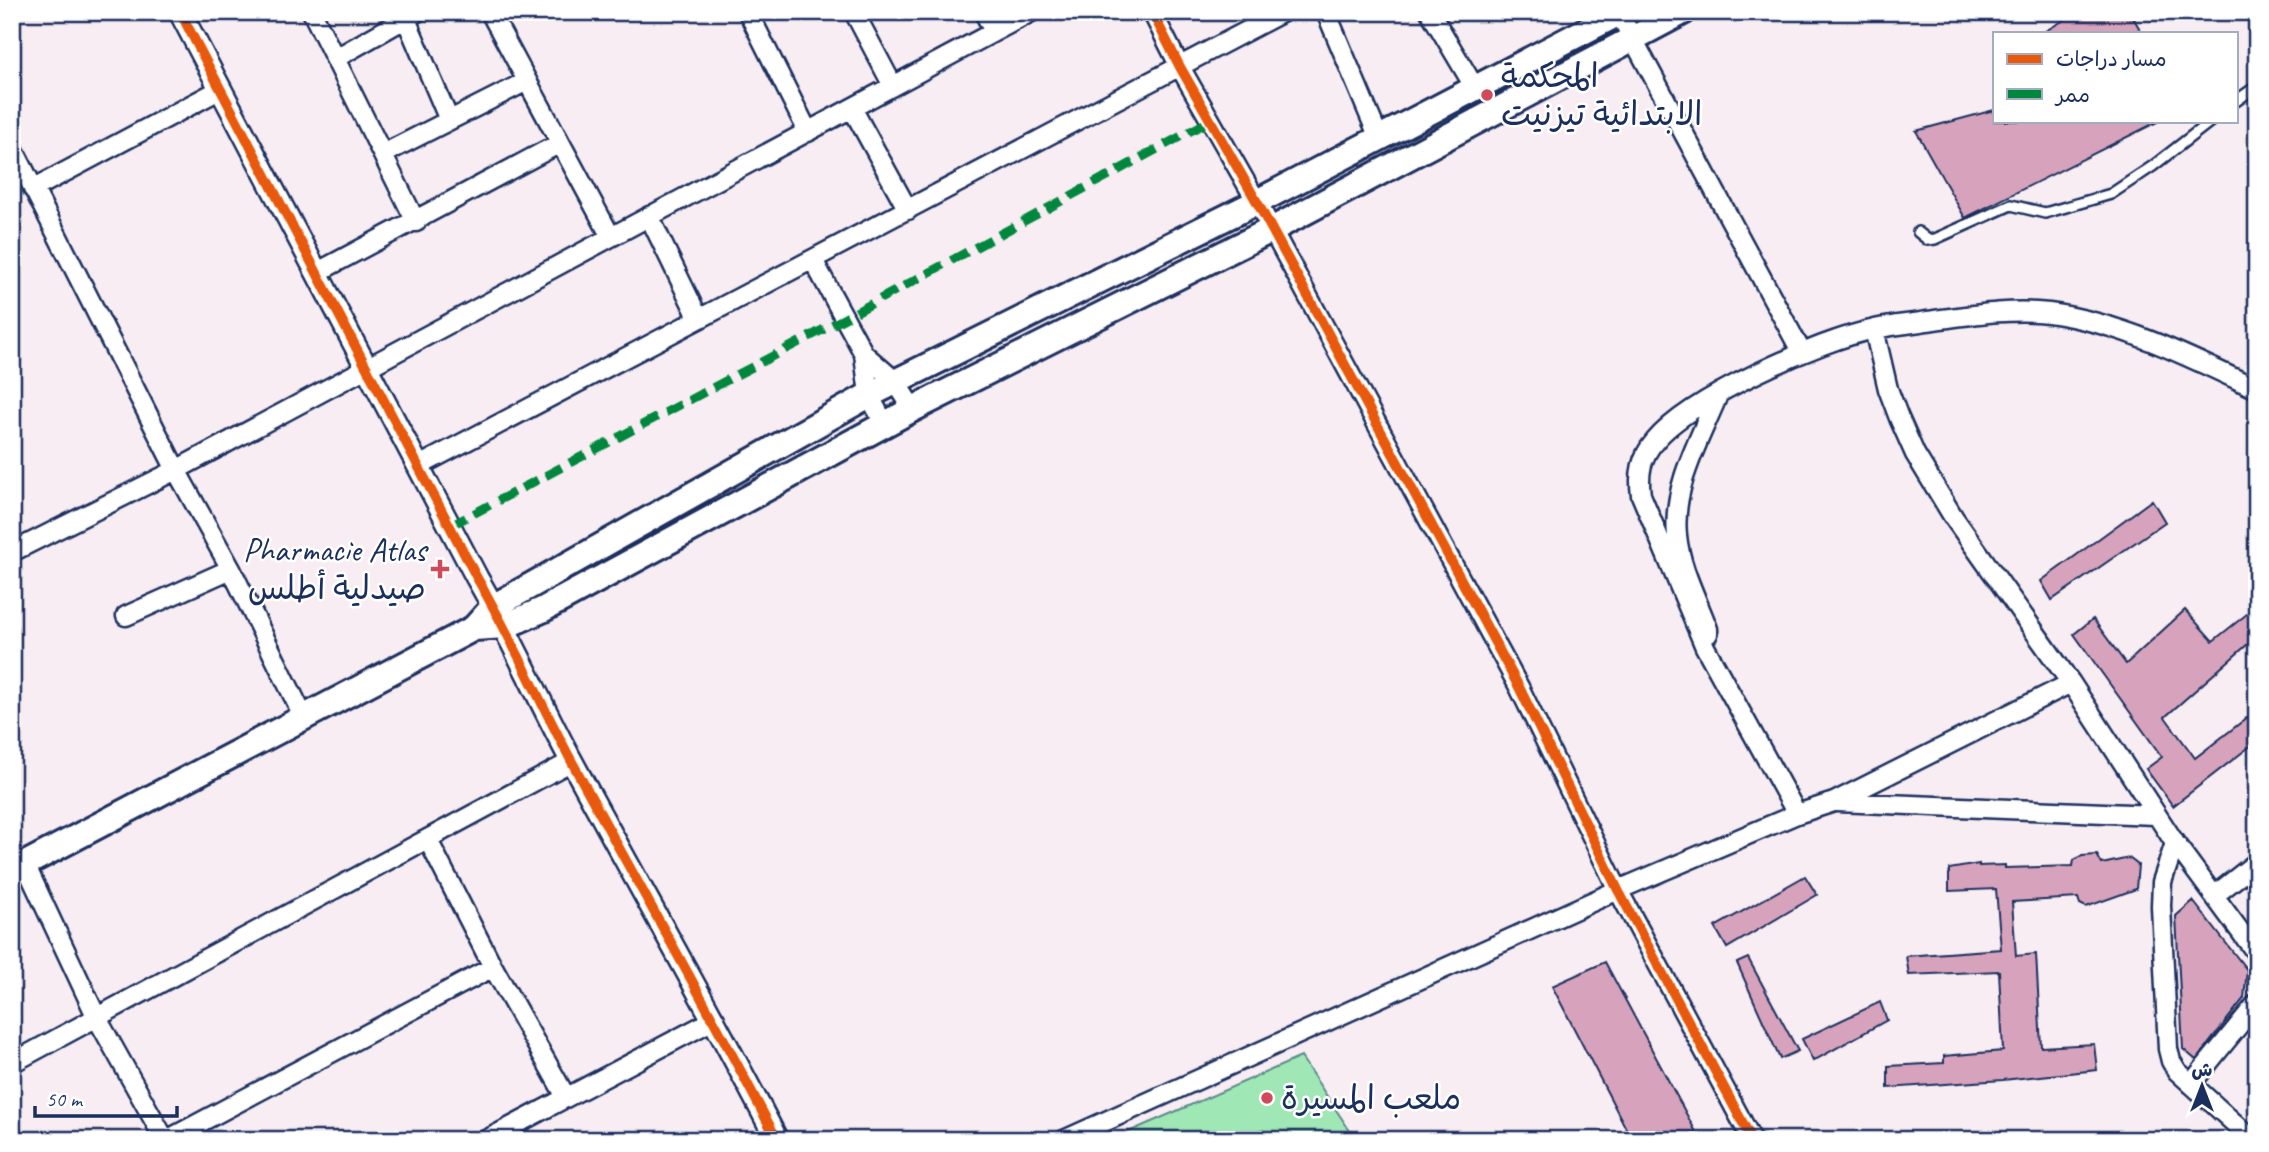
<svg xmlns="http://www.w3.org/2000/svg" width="2269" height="1152" font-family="Caveat,'Playpen Sans Arabic',sans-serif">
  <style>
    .green { fill: #9fe7b5; stroke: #5d8b8a; stroke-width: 2 }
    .building { fill: #d7a3bc; stroke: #1b2f5e; stroke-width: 2 }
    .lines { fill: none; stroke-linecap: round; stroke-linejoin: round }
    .service-casing { stroke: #1b2f5e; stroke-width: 14 }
    .minor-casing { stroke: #1b2f5e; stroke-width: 23 }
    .tertiary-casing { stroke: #1b2f5e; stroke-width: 26 }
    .secondary-casing { stroke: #1b2f5e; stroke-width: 30 }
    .service { stroke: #fff; stroke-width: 9 }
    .minor { stroke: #fff; stroke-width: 18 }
    .tertiary { stroke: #fff; stroke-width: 21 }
    .secondary { stroke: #fff; stroke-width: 24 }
    .quiet { stroke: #00873e; stroke-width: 9; stroke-dasharray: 18 9; stroke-linecap: butt }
    .cycleway-casing { stroke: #fff; stroke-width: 15 }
    .cycleway { stroke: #e8590c; stroke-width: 10 }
    .poi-dot { fill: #d1495b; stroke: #fff; stroke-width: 2.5 }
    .labels { text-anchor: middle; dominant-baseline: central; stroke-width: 5; stroke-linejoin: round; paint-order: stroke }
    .poi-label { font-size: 33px; fill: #1b2f5e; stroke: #fff; text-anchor: start }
  </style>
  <rect width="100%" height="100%" fill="#f7edf2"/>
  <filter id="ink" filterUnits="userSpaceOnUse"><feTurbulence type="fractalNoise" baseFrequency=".0143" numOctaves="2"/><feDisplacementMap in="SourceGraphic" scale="14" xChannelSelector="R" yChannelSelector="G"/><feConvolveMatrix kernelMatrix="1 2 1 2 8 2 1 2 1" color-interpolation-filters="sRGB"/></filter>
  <g filter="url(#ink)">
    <path class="green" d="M1301,1057L1356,1140H1110Z"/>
    <path class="building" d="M2078,12H2130L2142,33H2042Z
      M1994,110V121H2159L1965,218L1916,131Z
      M2152,500L2165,522L2052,600L2041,581Z
      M2257,606V636L2165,717L2195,758L2257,710V741L2173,806L2146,769L2162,757L2074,634L2093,619L2126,664L2185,610L2213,641Z
      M2097,855L2102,864L2129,858L2138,865L2136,889L2086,907L2080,904L2078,898L2012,902L2016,956L2036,954L2041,1047L2094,1044L2097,1070L2003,1080L1888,1088V1066L1944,1063V1056L2003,1051L1999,971L1909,975L1906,956L2001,949L1996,889L1949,891V869L1979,864V866L2005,865V868L2073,866L2074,860L2082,856Z
      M1805,876L1817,895L1727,948L1715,927Z
      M2193,901L2247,970L2244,998L2196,1060L2183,1049L2176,916Z
      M1748,958L1798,1051L1780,1059L1737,963Z
      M1605,962L1696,1132L1680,1140H1632L1552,986Z
      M1880,1002L1887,1020L1813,1061L1802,1039Z"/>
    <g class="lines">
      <g class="service-casing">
        <path id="service" d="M2236,101L2257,86
          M1918,232L1928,240L1935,239L2011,205L2045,213L2111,194L2153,166L2211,121"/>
      </g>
      <g class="minor-casing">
        <path id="minor" d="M312,12L416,222
          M490,12L611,237
          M748,12L808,132
          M854,12L893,86
          M984,12L994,32
          M1152,12L1180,67L1257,202L1519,687L1618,890L1752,1140
          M1326,12L1379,138
          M1430,12L1475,88
          M1619,13L1802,353
          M406,19L449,120
          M336,58L417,12
          M852,108L908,210
          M12,146L176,470L231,569L304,718
          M383,154L527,81
          M33,189L219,90
          M649,216L699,319
          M813,260L864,354L895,381L913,409
          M316,273L560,143
          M1874,329L1888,389L1899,418L1915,454L1954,518L2071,683L2175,843L2257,954
          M864,354L869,395L885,425
          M419,466L1283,12
          M12,552L176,470L1031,12
          M126,616L231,569
          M1708,634V629C1697,599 1680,568 1677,535C1672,486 1700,439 1718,395
          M1837,802L2155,815
          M1797,814L1705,647L1641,495C1638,474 1641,457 1655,441C1690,398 1820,340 1875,329C1892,325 1910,324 1927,321C1966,316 2009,308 2049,313C2122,323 2190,357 2257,389
          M428,840L493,967L566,1097
          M2175,843L2162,882L2161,906L2168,1049L2171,1061L2177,1071L2253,1140
          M25,864L97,1018L165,1140
          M2215,895L2257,862
          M12,1063L572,761
          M2191,1084L2257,1003
          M167,1140L493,967
          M486,1140L715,1019
          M1064,1140L1618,890L1797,814L1834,802L2071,683"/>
      </g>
      <g class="tertiary-casing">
        <path id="tertiary" d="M180,12L477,578C512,638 539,701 572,762C640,888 711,1012 777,1140"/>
      </g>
      <g class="secondary-casing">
        <path id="secondary" d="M474,628L505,626L542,610L913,409L1271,230L1683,12
          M12,871L474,628L493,607L869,395L1257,202L1621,12"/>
      </g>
      <use href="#service" class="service"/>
      <use href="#minor" class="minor"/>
      <use href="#tertiary" class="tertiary"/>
      <use href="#secondary" class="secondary"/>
      <path class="quiet" d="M450,526L845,318L1211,120"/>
      <g class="cycleway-casing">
        <path id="cycleway" d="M180,12L477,578C512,638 539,701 572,762C640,888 711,1012 777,1140
          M1152,12L1180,67L1257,202L1519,687L1618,890L1752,1140"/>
      </g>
      <use href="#cycleway" class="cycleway"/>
    </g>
  </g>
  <g class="poi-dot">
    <circle cx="1487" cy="95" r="7"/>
    <path d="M436.5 558.5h7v7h7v7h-7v7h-7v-7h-7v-7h7z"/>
    <circle cx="1267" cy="1098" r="7"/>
  </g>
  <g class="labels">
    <g class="poi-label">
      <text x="1501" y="76">المحكمة<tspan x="1501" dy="38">الابتدائية تيزنيت</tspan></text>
      <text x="426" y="550" text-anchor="end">Pharmacie Atlas<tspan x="426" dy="38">صيدلية أطلس</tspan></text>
      <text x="1281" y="1098">ملعب المسيرة</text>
    </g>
  </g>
  <rect width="2269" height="1152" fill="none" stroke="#fff" stroke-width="42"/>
  <rect x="21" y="21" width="2227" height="1110" fill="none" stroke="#1b2f5e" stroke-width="2.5" filter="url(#ink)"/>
  <rect x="1993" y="32" width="245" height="91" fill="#ffffff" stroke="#a4acbf" stroke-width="2"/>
  <rect x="2007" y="54" width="35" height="10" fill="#e8590c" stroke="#a4acbf" stroke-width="2"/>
  <text x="2056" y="66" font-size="21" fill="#1b2f5e">مسار دراجات</text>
  <rect x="2007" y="89" width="35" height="10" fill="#00873e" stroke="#a4acbf" stroke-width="2"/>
  <text x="2056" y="102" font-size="21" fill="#1b2f5e">ممر</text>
  <g transform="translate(2202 1086)" stroke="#ffffff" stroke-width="5" paint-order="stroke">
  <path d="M0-5L12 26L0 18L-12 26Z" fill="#1b2f5e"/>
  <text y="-10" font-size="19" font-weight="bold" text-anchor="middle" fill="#1b2f5e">ش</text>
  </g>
  <path d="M35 1106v10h142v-10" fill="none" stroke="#1b2f5e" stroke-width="3.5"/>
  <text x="46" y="1106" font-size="21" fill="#1b2f5e" stroke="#ffffff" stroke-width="5" paint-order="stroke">50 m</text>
</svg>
